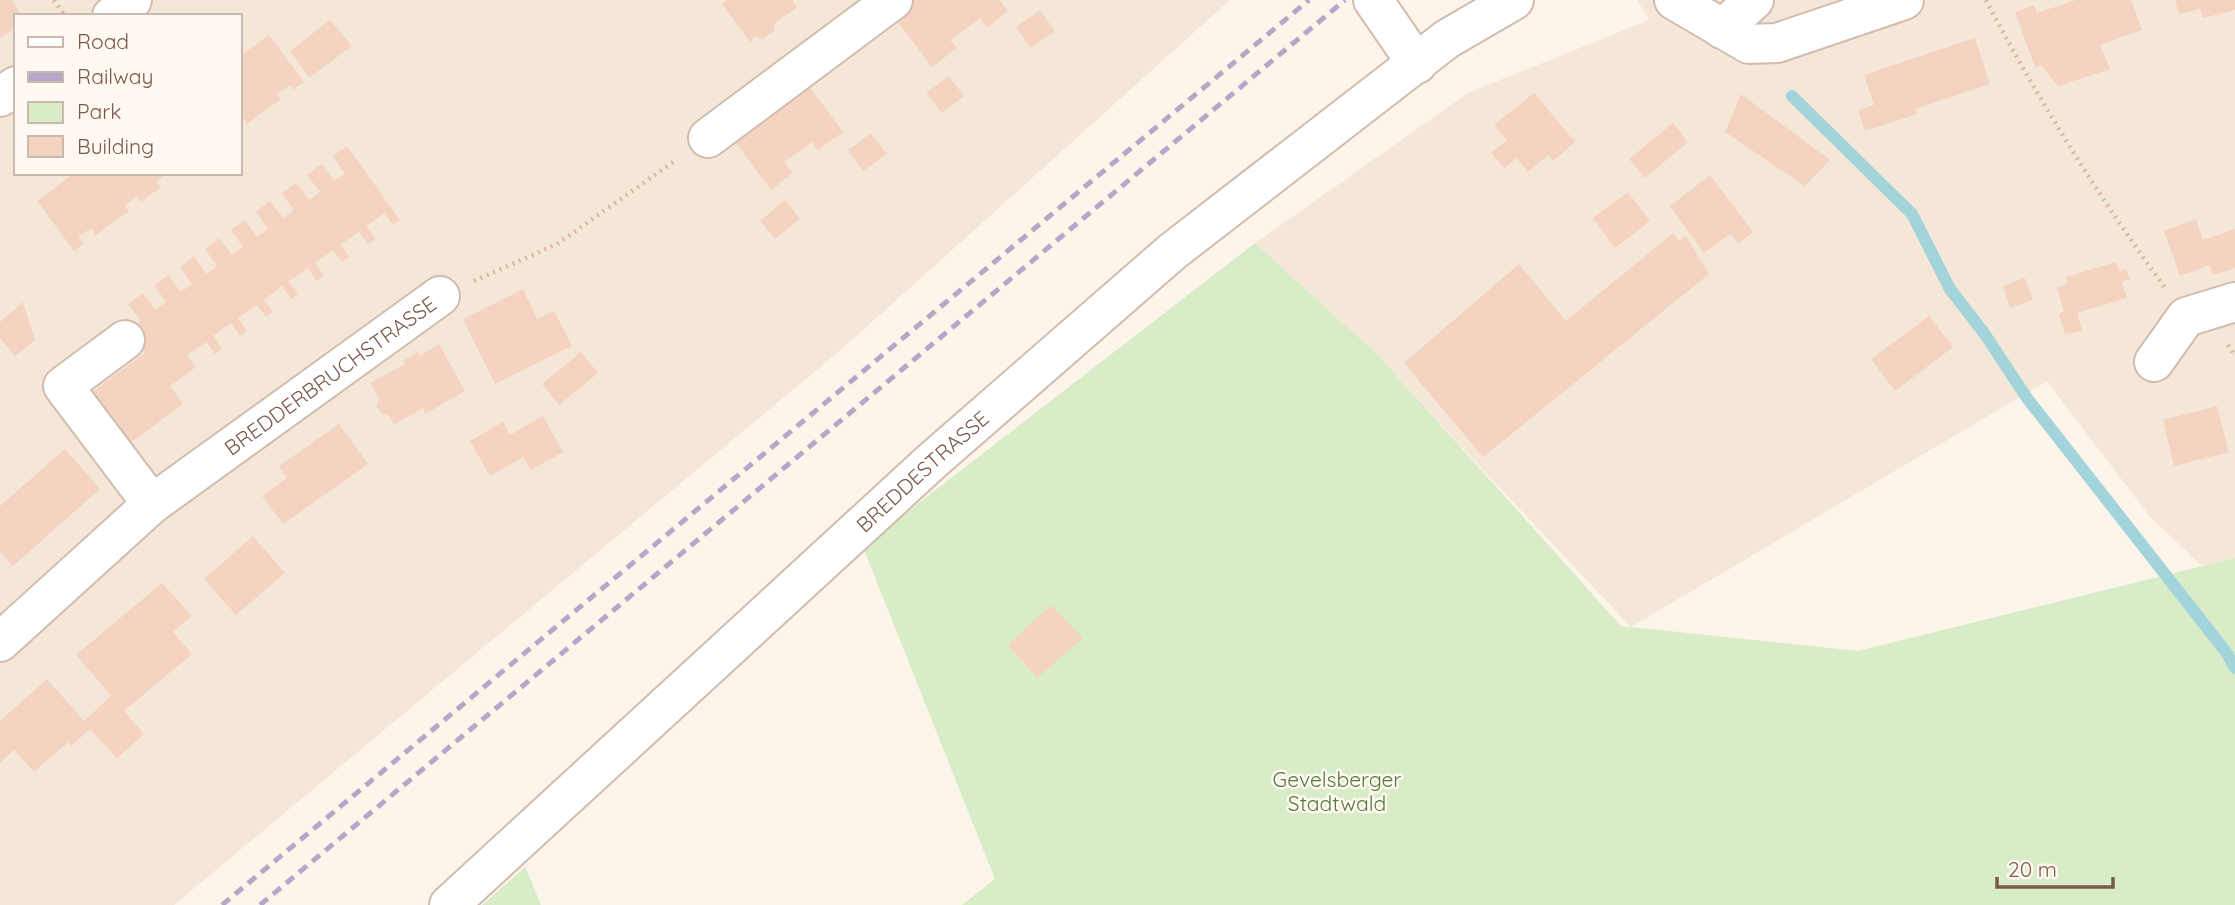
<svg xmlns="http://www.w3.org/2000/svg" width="2235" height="905" font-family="Quicksand,sans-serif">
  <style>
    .residential { fill: #f5e7d8; fill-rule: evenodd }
    .green { fill: #d8ecc7 }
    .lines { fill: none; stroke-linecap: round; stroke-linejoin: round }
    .stream { stroke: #a3d4db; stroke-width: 12 }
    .building { fill: #f4d3c0 }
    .minor-casing { stroke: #d1bcae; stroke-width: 42 }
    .path { stroke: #dab6a3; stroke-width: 4.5; stroke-dasharray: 2 5; stroke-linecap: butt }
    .minor { stroke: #fff; stroke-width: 38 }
    .rail { stroke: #b8a6c9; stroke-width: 5; stroke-dasharray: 10 7; stroke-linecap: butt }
    .labels { text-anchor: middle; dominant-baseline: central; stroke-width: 5; stroke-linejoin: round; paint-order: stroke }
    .street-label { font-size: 21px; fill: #7a5a4b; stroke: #fff9f1 }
    .park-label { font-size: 21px; fill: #537a40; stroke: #fff9f1 }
  </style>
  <rect width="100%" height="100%" fill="#fdf5ea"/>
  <path class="residential" d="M0,0H1230L842,349L174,905H0ZM16,16H240V173H16Z
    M1637,0H2235V558L2202,566L2150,517L2047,381L1631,627L1476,463L1378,355L1255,243L1468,93L1649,20Z"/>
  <path class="green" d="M1255,243L1378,355L1621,626L1858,651L2235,558V905H962L995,879L864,550L876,536Z
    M525,866L541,905H482L525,867Z"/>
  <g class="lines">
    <path class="stream" d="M1792,96L1912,214L1950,289L1984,333L2027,398L2226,652L2235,668"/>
  </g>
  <path class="building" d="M0,0H12L22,16H16V28L0,38Z
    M727,0H792L797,7L775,23L774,31L763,39L755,37L750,42L722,4Z
    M909,0H1000L1008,11L987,28L980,18L950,40L957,48L932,67L891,13Z
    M2076,0H2131L2142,30L2100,45L2110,69L2058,86L2041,65L2035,67L2015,12L2034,5L2037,13Z
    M2175,0H2235V10L2203,18L2200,9L2179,14Z
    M1040,10L1055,31L1031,48L1016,27Z
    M330,20L352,46L309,78L290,51Z
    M269,35L304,82L293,90L290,85L277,94L281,99L247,124L244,119L240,121V56Z
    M1975,38L1990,84L1915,109L1917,114L1865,131L1858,110L1874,105L1864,75Z
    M949,76L964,96L942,113L926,93Z
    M803,78L843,132L818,150L812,142L784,162L793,173L771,190L729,134Z
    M1534,93L1575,142L1553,161L1548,155L1528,172L1517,158L1504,168L1491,153L1507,140L1494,125Z
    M1741,94L1830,160L1805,186L1725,132Z
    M1673,123L1688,142L1645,178L1629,159Z
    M871,133L887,154L863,171L848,150Z
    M347,146L400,220L393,225L384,213L366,226L375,239L368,244L359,232L341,244L349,257L342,262L333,250L315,263L324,275L317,281L308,268L289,281L298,294L291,299L282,286L264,300L273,312L266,317L257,305L238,318L247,331L240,336L231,323L213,336L222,349L215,354L206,342L187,355L196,367L170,386L183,404L130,443L92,392L145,353L129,329L141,321L128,304L143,293L155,310L166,302L154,285L168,275L181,292L192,284L180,267L194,256L206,274L217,266L205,249L219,238L232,255L243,247L231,230L245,220L257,237L268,229L256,212L270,201L283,218L294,210L282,193L296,183L309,200L320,192L307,175L322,164L334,181L345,174L333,156Z
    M67,173H167L156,182L161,187L141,202L137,196L125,205L129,211L96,235L91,228L78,237L84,244L74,251L37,201L69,177Z
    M1710,175L1753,232L1738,244L1730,234L1704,253L1670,206Z
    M1628,192L1650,221L1615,248L1593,218Z
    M785,200L800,219L775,239L760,221Z
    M2196,219L2203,240L2235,229V268L2213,275L2210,265L2180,276L2164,231Z
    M1673,233L1679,240L1686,236L1709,274L1483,457L1404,363L1519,264L1566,321Z
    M2116,262L2119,271L2126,269L2130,279L2122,282L2127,298L2077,313L2082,330L2065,335L2059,314L2064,312L2057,287L2068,284L2066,277Z
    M2025,278L2033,300L2010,308L2003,286Z
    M523,289L537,319L554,311L572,346L495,384L463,319Z
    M23,302L35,340L15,356L0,338V322Z
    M1929,316L1953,347L1895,391L1871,359Z
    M439,344L465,391L425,414L423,408L394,425L389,416L381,413L376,406L379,398L370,383L405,364L403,361L418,352L420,356Z
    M581,352L598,373L559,405L542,384Z
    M2217,406L2229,452L2174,466L2163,420Z
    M543,416L563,452L531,470L523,457L490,476L470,441L503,422L510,435Z
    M339,424L368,464L283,524L262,496L287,478L279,466Z
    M65,449L100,489L13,566L0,551V506Z
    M253,536L285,573L236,615L204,579Z
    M162,583L192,616L173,632L192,654L124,711L144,734L117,758L90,729L71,746L68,742L34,772L14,750L0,763V721L47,679L84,721L111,696L76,655Z
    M1051,605L1083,638L1037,678L1008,645Z"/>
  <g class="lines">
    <g class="minor-casing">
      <g id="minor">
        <path d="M1373,0L1417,64"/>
        <path d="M1674,0L1749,44L1777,43L1904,0"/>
        <path d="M112,16L132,0"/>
        <path d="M1722,29L1754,0"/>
        <path d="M0,97L16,86"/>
        <path d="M708,138L893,0"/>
        <path d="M125,340L63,386L152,504"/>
        <path d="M2154,362L2186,317L2235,302"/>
        <path id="s1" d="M0,642L152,504L440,296"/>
        <path id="s2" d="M449,905L932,461L1173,251L1447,39L1514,0"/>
      </g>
    </g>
    <path class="path" d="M54,0L65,16
      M1986,0C2038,100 2099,197 2165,288
      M474,281L557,244L676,160
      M2228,345L2235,356"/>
    <use href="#minor" class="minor"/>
    <path class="rail" d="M222,905L1309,0
      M260,905L1345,0"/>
  </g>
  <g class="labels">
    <g class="street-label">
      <text stroke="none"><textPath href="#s1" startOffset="425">BREDDERBRUCHSTRASSE</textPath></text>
      <text stroke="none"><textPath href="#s2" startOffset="642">BREDDESTRASSE</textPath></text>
    </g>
    <g class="park-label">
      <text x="1337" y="779">Gevelsberger<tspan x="1337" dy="24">Stadtwald</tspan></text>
    </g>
  </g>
  <rect x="14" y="14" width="228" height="161" fill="#fff9f1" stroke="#cab9af" stroke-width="2"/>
  <rect x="28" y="37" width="35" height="10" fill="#ffffff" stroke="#cab9af" stroke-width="2"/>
  <text x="77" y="49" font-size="21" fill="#7a5a4b">Road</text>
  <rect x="28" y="72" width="35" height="10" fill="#b8a6c9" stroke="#cab9af" stroke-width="2"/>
  <text x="77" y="84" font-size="21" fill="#7a5a4b">Railway</text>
  <rect x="28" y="102" width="35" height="21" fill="#d8ecc7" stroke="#cab9af" stroke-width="2"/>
  <text x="77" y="119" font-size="21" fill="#7a5a4b">Park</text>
  <rect x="28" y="136" width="35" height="21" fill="#f4d3c0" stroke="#cab9af" stroke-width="2"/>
  <text x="77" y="154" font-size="21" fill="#7a5a4b">Building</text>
  <path d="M1997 877v10h116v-10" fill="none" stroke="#7a5a4b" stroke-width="3.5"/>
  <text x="2008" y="877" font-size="21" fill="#7a5a4b" stroke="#fff9f1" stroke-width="5" paint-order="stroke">20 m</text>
</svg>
